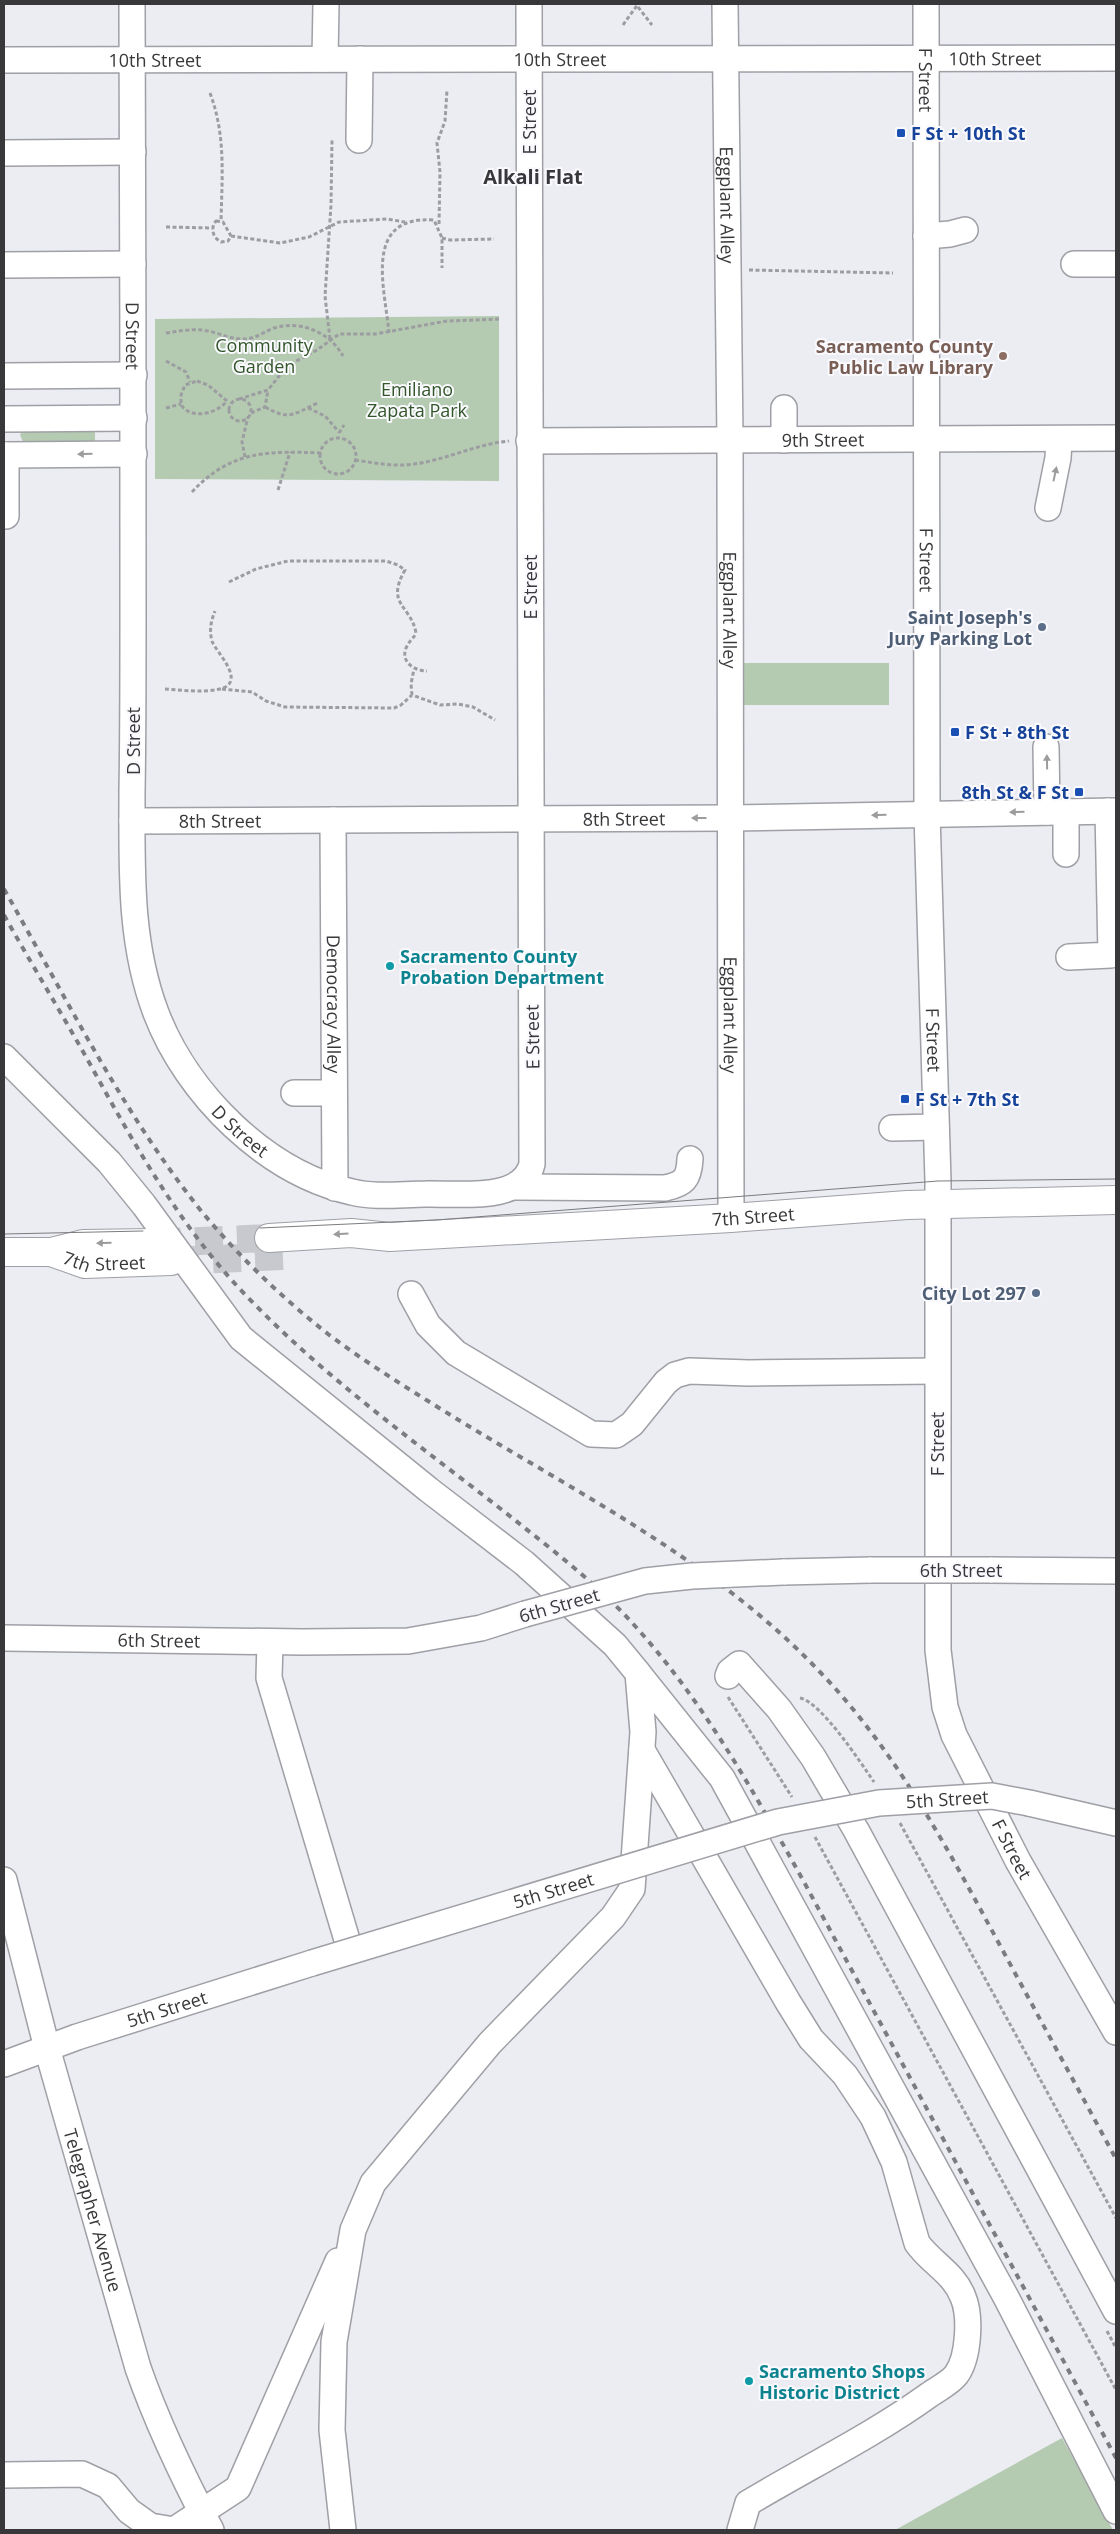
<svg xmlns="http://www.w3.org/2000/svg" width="1120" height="2534" font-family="'Open Sans',sans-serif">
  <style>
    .green { fill: #b5cbb1 }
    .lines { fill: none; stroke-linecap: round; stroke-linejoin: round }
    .major-tunnel { stroke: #c8c9ce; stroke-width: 28; stroke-dasharray: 28 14; stroke-linecap: butt }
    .minor-casing { stroke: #9f9fa6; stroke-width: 28 }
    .major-casing { stroke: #9f9fa6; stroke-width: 30 }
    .path { stroke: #9c9da1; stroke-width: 3; stroke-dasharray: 4 2.5; stroke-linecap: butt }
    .minor { stroke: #fff; stroke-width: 25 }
    .major { stroke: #fff; stroke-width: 28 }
    .tram { stroke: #7b7c80; stroke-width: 1 }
    .rail { stroke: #7b7c80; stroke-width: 4; stroke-dasharray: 6 6; stroke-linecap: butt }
    .minor-bridge-casing { stroke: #9f9fa6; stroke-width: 28; stroke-linecap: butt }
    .minor-bridge { stroke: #fff; stroke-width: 25 }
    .oneway { fill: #9c9c9d }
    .transit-dot { fill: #1a4fb4; stroke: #fafafe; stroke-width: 2 }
    .education-dot { fill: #8d6e63; stroke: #fafafe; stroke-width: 2 }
    .service-dot { fill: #5c6f8a; stroke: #fafafe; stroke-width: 2 }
    .culture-dot { fill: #0f9aa8; stroke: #fafafe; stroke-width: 2 }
    .labels { text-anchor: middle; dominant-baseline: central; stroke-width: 4; stroke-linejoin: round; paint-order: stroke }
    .street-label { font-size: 18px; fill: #38383b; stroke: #fafafe }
    .transit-label { font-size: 18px; font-weight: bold; fill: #164399; stroke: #fafafe; text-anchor: start }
    .park-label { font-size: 18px; fill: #32562a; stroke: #fafafe }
    .education-label { font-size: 18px; font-weight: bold; fill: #785e54; stroke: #fafafe; text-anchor: end }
    .service-label { font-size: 18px; font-weight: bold; fill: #4e5e75; stroke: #fafafe; text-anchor: end }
    .culture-label { font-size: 18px; font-weight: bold; fill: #0d838f; stroke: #fafafe; text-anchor: start }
    .quarter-label { font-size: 20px; font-weight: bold; fill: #38383b; stroke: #fafafe }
  </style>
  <rect width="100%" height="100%" fill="#ecedf3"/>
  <path class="green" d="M499,316V481L155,479V319Z
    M95,427V445L24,444L20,435L23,429Z
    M740,663H889V705H740Z
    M1062,2438L1113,2530H895Z"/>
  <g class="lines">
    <path class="major-tunnel" d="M153,1243L269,1238
      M171,1261L285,1256"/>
    <g class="minor-casing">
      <g id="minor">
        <path id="s1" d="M132,4C132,210 134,415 133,621C133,678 133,735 132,792C132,867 129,942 156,1013C187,1094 266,1173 352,1192C376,1198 402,1194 426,1194C457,1193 523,1203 532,1164L529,4"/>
        <path id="s2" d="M725,4L730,440L731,1218"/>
        <path id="s3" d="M926,4L927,814L938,1181V1650L945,1707L954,1735L1018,1861L1116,2032"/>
        <path d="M325,59L326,4"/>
        <path id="s4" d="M4,60L1116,58"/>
        <path d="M359,140L360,59"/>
        <path d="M4,153L133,152"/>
        <path d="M926,236L950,234L965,230"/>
        <path d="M1074,264H1116"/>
        <path d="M4,265L133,264"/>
        <path d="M4,376L134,375"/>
        <path d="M784,408V440"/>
        <path d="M4,419L134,418"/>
        <path id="s5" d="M529,441L1116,438"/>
        <path d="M4,455L134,454"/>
        <path d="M6,455V516"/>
        <path d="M1048,508L1058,458L1059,439"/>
        <path d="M1046,747L1047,812"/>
        <path d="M1066,811V854"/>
        <path id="s6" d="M333,820L335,1188"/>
        <path id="s7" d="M132,821L731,818L1116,811"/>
        <path d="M1069,957L1111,955L1108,811"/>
        <path d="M4,1057L109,1162L144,1205L241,1338L429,1490L524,1563L615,1645L638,1673L643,1732L632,1889L613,1917L490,2043L373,2183L353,2230L334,2342L332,2430L343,2530"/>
        <path d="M294,1093H334"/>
        <path d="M892,1128L936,1127"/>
        <path d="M516,1187L665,1188C684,1184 689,1179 690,1159"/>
        <path d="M411,1294L428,1325L456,1353L591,1434L616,1435L632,1424L666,1382L675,1375L689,1371L749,1373L937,1371"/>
        <path d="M990,1570L1116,1571"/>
        <path d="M783,1572L871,1570"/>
        <path id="s8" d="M4,1638L302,1642L408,1641L481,1628L525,1614"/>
        <path d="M270,1642L269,1678L350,1950"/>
        <path d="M638,1673L722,1778L1007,2299L1116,2511"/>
        <path d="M728,1676L730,1671L739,1664L779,1709L813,1757L856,1830L1116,2311"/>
        <path d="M642,1750L788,2002L811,2039L845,2075L873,2117L894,2162L917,2243C931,2263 954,2273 963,2297C971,2316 969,2358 956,2375C950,2383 937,2389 929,2395C872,2436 808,2467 748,2503L740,2530"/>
        <path d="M1029,1803L1116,1823"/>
        <path id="s9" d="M4,1880L47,2048L138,2368C158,2425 183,2477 211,2530"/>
        <path id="s10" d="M4,2064L77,2037L312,1963"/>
        <path d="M4,2475L82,2474L108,2486L129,2511L150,2526L174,2530L238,2488L338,2261"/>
      </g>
    </g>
    <g class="major-casing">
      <g id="major">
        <path id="s11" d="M269,1238L351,1233L390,1237L731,1218L907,1205L1116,1200"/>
        <path d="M4,1252H51L83,1244L153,1243"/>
        <path id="s12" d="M51,1252L85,1264L171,1261"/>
      </g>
    </g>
    <path class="path" d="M638,7L652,25
      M623,25L638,4
      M210,93C226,135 222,178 221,221
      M216,221L223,222L231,236L228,241L221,242C213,238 210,228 216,221Z
      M439,224L440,172L437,143L445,121L447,90
      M166,227L213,228
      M231,236L280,243L309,237L339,222L387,219L405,222
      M442,238L450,240L494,239
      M749,270L893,273
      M166,333C180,331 194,328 208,331C219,333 230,339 242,339C254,340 263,332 274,328C300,320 330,332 343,356
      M389,333C385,288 362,215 434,220L442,238V268
      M330,339L325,296L331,205L332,140
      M166,361L186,372L190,382
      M197,381L208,385L227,401C216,414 192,420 181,405V395L185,385Z
      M239,399L268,390L287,366L317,350L339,334H375L447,321L499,319
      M229 410a11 11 0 1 1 22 0a11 11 0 1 1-22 0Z
      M265,407C290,421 293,414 318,403
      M166,408L181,404
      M308,408L325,416L339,432
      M251,413L265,407L268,390
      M339,433L344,425
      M320 456a18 18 0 1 1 36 0a18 18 0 1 1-36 0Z
      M245,457L242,442L248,417
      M355,460C375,463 394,467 414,464C446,460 476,444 509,441
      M278,490L290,452
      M192,492C231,450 268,451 321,453
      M229,582L256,569L288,561H386L398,565L405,570C385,605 411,605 416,633C414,638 410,640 407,646C399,661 414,671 427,671
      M165,689C182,690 203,693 220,689C248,682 215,651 212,641C209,630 211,621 215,611
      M222,689L252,692L266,701L285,707L394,708L401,705L412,695L440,705L458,704L473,707L495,720
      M412,695L411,684L414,669
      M728,1697L792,1797
      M800,1698C821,1702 861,1763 874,1782
      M900,1823L1116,2218
      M815,1837L1116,2390
      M1107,2331L1116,2348"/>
    <use href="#minor" class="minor"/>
    <use href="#major" class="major"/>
    <path class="tram" d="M260,1228L437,1220L938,1181L1116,1179
      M4,1234L143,1231"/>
    <path class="rail" d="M4,889C65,996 122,1111 198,1207C236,1254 281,1297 328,1334C365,1362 404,1386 444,1411C573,1491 714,1560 820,1672C895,1750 945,1844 996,1938C1036,2012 1076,2085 1116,2159
      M4,915C32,965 62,1014 90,1064C133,1142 177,1221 238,1287C318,1373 414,1441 506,1513C546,1545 587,1576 623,1613C699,1693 751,1787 804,1882L1116,2458"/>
    <g class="minor-bridge-casing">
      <g id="minor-bridge">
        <path d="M871,1570H990"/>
        <path d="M525,1614L645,1581L692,1576L783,1572"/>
        <path id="s13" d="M312,1963L778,1822L879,1803L992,1796L1029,1803"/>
      </g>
    </g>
    <use href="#minor-bridge" class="minor-bridge"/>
  </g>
  <defs><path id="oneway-solid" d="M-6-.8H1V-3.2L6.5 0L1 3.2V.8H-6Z" transform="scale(1.25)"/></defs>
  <g class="oneway">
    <use href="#oneway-solid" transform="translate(85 454) rotate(179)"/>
    <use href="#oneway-solid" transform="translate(1055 474) rotate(-78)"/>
    <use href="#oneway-solid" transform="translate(1047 762) rotate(-91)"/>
    <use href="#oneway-solid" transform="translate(1017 812) rotate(179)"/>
    <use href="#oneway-solid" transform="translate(879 815) rotate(179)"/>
    <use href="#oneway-solid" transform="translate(699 818) rotate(180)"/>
    <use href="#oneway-solid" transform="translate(341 1234) rotate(176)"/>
    <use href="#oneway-solid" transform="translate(104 1243) rotate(179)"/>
  </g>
  <g class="transit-dot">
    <rect x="896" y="128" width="10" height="10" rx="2.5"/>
    <rect x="950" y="727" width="10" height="10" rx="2.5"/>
    <rect x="1074" y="787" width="10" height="10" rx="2.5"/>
    <rect x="900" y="1094" width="10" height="10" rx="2.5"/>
  </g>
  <circle class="education-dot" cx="1003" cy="356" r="5"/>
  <g class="service-dot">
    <circle cx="1042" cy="627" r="5"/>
    <circle cx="1036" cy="1293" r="5"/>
  </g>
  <g class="culture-dot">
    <circle cx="390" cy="966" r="5"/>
    <circle cx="749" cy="2381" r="5"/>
  </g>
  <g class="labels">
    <g class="street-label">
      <text stroke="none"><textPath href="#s4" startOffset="556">10th Street</textPath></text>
      <text stroke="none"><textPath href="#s4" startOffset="991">10th Street</textPath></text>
      <text stroke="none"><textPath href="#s4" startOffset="151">10th Street</textPath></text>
      <text stroke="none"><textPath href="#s3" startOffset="76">F Street</textPath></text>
      <text transform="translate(529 122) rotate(-90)">E Street</text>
      <text stroke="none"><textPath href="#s2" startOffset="201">Eggplant Alley</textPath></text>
      <text stroke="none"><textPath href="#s1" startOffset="332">D Street</textPath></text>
      <text stroke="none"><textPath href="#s5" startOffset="294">9th Street</textPath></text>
      <text stroke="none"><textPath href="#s3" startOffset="556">F Street</textPath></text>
      <text transform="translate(530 587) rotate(-90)">E Street</text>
      <text stroke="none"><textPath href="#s2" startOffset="606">Eggplant Alley</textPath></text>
      <text transform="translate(133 741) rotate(-90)">D Street</text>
      <text stroke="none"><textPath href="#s7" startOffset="492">8th Street</textPath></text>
      <text stroke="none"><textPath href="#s7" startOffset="88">8th Street</textPath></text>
      <text stroke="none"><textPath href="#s6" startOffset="184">Democracy Alley</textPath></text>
      <text stroke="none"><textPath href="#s2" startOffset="1011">Eggplant Alley</textPath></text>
      <text transform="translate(532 1037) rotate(-91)">E Street</text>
      <text stroke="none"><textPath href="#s3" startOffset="1036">F Street</textPath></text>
      <text stroke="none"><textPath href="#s1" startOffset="1158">D Street</textPath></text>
      <text stroke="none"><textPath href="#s11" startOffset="485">7th Street</textPath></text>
      <text stroke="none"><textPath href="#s12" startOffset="55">7th Street</textPath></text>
      <text transform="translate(937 1444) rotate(-90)">F Street</text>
      <text x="961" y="1570">6th Street</text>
      <text transform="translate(559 1605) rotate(-16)">6th Street</text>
      <text stroke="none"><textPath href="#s8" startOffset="155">6th Street</textPath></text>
      <text stroke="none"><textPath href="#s13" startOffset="658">5th Street</textPath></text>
      <text stroke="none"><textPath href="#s3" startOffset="1861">F Street</textPath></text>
      <text stroke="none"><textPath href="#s13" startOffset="252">5th Street</textPath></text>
      <text stroke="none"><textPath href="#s10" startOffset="172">5th Street</textPath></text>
      <text stroke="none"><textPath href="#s9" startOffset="342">Telegrapher Avenue</textPath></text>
    </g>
    <g class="transit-label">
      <text x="911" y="133">F St + 10th St</text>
      <text x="965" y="732">F St + 8th St</text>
      <text x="1069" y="792" text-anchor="end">8th St &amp; F St</text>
      <text x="915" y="1099">F St + 7th St</text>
    </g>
    <g class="park-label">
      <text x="264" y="345">Community<tspan x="264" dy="21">Garden</tspan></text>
      <text x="417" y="389">Emiliano<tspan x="417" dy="21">Zapata Park</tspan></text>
    </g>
    <g class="education-label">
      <text x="993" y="346">Sacramento County<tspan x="993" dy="21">Public Law Library</tspan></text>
    </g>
    <g class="service-label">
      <text x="1032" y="617">Saint Joseph's<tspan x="1032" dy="21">Jury Parking Lot</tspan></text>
      <text x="1026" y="1293">City Lot 297</text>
    </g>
    <g class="culture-label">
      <text x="400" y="956">Sacramento County<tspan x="400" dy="21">Probation Department</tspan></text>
      <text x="759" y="2371">Sacramento Shops<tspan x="759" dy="21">Historic District</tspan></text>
    </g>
    <g class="quarter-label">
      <text x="533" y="176">Alkali Flat</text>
    </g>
  </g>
  <rect width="1120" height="2534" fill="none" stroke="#38383b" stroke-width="10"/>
</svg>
